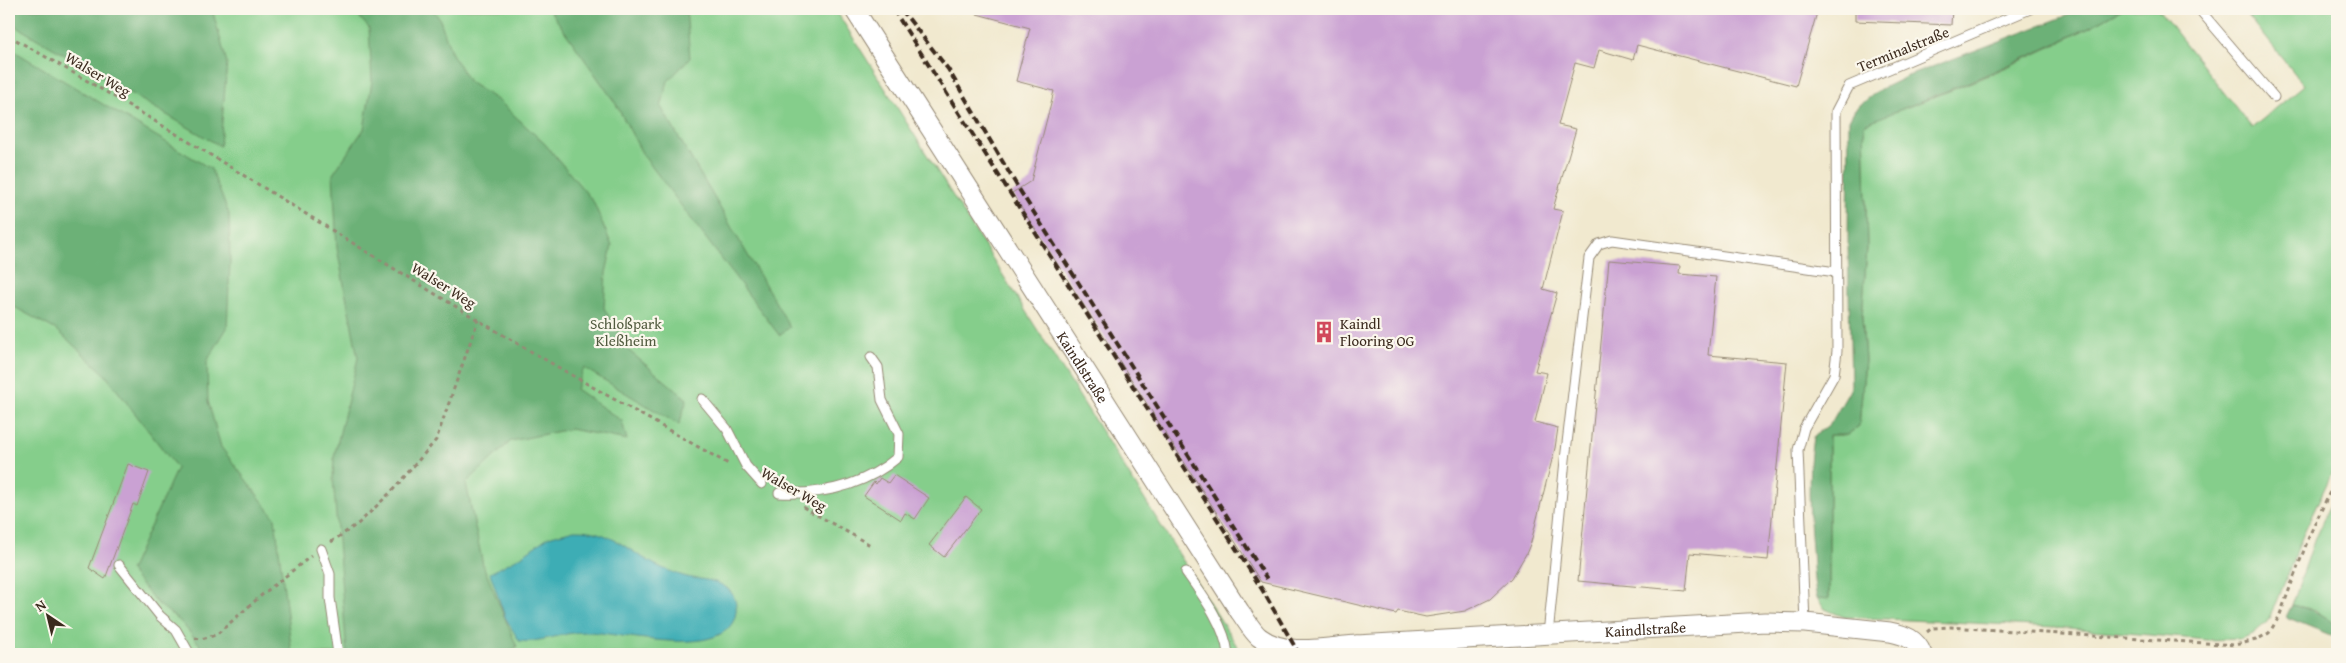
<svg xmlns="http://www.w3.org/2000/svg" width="2346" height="663" font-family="'Gentium Book Plus',serif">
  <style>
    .green { fill: #85ce8b; stroke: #607c54 }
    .forest { fill: #6cb177; stroke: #546e4a }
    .water { fill: #3cadb5; stroke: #3c6c6a }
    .building { fill: #caa1d3 }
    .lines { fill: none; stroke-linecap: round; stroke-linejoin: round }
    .service-casing { stroke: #968a76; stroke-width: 11 }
    .minor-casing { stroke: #968a76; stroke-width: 21 }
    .path { stroke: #968a76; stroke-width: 3; stroke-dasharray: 4 4; stroke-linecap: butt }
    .service { stroke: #fff; stroke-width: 9 }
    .minor { stroke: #fff; stroke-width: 19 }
    .rail { stroke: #3b2a1e; stroke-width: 4; stroke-dasharray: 8 4; stroke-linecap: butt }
    .labels { text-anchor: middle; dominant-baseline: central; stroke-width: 4.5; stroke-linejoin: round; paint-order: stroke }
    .street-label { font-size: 15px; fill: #3b2a1e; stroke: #fbf7ec }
    .park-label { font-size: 15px; fill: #515b3f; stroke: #fbf7ec }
    .poi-label { font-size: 15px; fill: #3b2a1e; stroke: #fbf7ec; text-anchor: start }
  </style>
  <rect width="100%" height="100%" fill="#fbf7ec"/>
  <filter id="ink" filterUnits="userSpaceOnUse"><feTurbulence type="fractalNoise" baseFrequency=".02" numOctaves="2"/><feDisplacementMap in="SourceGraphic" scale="10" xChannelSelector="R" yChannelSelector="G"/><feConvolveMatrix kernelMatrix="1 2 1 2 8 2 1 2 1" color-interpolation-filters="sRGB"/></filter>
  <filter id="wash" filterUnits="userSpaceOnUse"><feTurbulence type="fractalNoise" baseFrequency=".0096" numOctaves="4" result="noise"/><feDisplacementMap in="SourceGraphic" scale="20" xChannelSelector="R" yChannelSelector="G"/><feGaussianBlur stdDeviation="1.12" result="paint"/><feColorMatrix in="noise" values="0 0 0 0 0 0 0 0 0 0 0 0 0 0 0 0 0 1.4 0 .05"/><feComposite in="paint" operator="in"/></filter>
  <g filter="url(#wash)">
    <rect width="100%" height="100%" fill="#f1e9cf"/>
    <path class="green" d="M9,9H835L1242,654H9Z
      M2122,9H2158L2252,128L2304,85L2243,9H2337V462L2305,530L2277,602L2267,622L2253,634L2240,639L2208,640L2056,627L1844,617L1825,609L1817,598H1829V435H1847L1859,426L1865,360L1862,317L1867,248L1864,123C1953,91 2041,56 2122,9Z
      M2337,490V626L2315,610L2292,605L2315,538Z"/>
    <path class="forest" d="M9,9H212L227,63L220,146L17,27L9,15Z
      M352,9H433L440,20L451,52L469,82L499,101L545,144L593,201L612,246L606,273L604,308L628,350L687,399L679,425L584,368L576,389L622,421L627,440L570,429L511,441L466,483L483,565L517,647L506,654H347L333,478L334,457L358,358L337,248L333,174L364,129L372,81L369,28Z
      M549,9H686L690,58L668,81L661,107L790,327L779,335L643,155L616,104Z
      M2084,9H2122C2040,56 1952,89 1864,124L1867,248L1862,317L1865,360L1859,426L1847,435H1829V599L1817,598C1813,582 1813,565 1812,549C1809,511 1807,475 1813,437L1831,423L1851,388L1848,245L1849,120L1855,109L1879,90L1908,76Z
      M9,48L211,169L229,214L230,262L227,328L207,361L208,401L221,447L275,518L292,654H198L200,645L181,622L157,603L130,571L177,468L103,372L58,331L9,304Z
      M2292,605C2311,609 2323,613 2337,626V640L2333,636L2286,617Z"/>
    <path class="water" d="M574,530C612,529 629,553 662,568C670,571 679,575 687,577C701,580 715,579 727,588C734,594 737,602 736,612C729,663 621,632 585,632C563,632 537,644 519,641L505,617L490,573L520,557L548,537Z"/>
    <g id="blocks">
      <path class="building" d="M978,9H1818L1796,86L1637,45L1633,60L1599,50L1594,68L1575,63L1558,125L1576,129L1553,209L1563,211L1543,289L1557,293L1535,371L1547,373L1535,422L1558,428L1555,448L1531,542L1526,554L1512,578L1490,599L1465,611L1426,617L1398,611L1396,614L1261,582L1012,193L1031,181L1054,91L1016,81L1030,28L977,14Z
        M1855,9H1952L1951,25L1855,21Z
        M1609,260L1680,266L1679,274L1716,277L1708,355L1787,362L1768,560L1690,553L1686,591L1578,581Z
        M128,464L149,472L137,506L133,504L105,579L89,568Z
        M894,475L929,498L915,519L905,513L901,520L864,496L874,482L876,484L880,478L888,483Z
        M966,497L981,509L944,557L929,545Z"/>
    </g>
  </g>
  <g filter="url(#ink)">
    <use href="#blocks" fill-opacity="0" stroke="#968a76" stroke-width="1"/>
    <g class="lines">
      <g class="service-casing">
        <path id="service" d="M2199,9L2274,97
          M702,399L727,429L746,466L762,484
          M779,493C822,495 864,486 898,457L899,434L882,400L878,367L871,357
          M321,549L330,574V598L338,654
          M119,565L160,616L176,630L188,651L187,654
          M1186,572C1203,596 1225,625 1228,654
          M1805,623L1798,450L1804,428L1834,375L1837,351L1836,111L1849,86L2030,9
          M1548,635L1565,460L1589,258L1599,244L1612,240L1836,272"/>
      </g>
      <g class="minor-casing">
        <g id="minor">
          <path id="s1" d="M854,9L1240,612C1246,620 1252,631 1259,637C1287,658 1325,647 1357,645L1359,654"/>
          <path id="s2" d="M1357,645L1765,622L1805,623L1890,632C1905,635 1916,639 1922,654"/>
        </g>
      </g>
      <path class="path" d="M9,36C168,125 321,225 478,320C561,370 646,417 730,465
        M803,507L872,546
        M331,542L359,523L392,491L436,440L478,320
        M1927,632L1932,628L1951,627L2235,645L2256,640L2269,633L2279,617L2310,534L2337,477
        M195,638L201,639L216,635L263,594L311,556"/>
      <use href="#service" class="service"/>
      <use href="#minor" class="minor"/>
      <path class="rail" d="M893,9L1263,591L1299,654
        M901,9L948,69L1017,186L1267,579"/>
    </g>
  </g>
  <defs>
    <g id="building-bare" transform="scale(1.725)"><path d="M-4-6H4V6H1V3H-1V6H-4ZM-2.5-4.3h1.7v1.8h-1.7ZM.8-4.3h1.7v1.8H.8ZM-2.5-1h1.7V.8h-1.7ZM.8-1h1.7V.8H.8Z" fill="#d1495b" stroke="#fbf7ec" stroke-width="2.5" paint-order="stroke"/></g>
  </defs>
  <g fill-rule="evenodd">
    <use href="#building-bare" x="1324" y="332"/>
  </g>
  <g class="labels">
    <g class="street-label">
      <text transform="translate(1903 49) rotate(-22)">Terminalstraße</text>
      <text transform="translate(98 74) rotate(31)">Walser Weg</text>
      <text transform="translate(444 285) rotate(32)">Walser Weg</text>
      <text stroke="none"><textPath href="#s1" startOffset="425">Kaindlstraße</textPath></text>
      <text transform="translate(794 489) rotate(30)">Walser Weg</text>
      <text stroke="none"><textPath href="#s2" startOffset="289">Kaindlstraße</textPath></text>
    </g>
    <g class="park-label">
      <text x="626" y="323">Schloßpark<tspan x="626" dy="17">Kleßheim</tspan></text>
    </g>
    <g class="poi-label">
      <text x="1340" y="323">Kaindl<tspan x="1340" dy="17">Flooring OG</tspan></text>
    </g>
  </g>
  <rect width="2346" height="663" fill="none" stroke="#fbf7ec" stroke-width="30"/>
  <g transform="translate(48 616) rotate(325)" stroke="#fbf7ec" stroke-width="4" paint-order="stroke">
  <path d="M0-4L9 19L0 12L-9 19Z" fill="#3b2a1e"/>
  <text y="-8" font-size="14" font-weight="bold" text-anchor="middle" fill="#3b2a1e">N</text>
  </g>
</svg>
